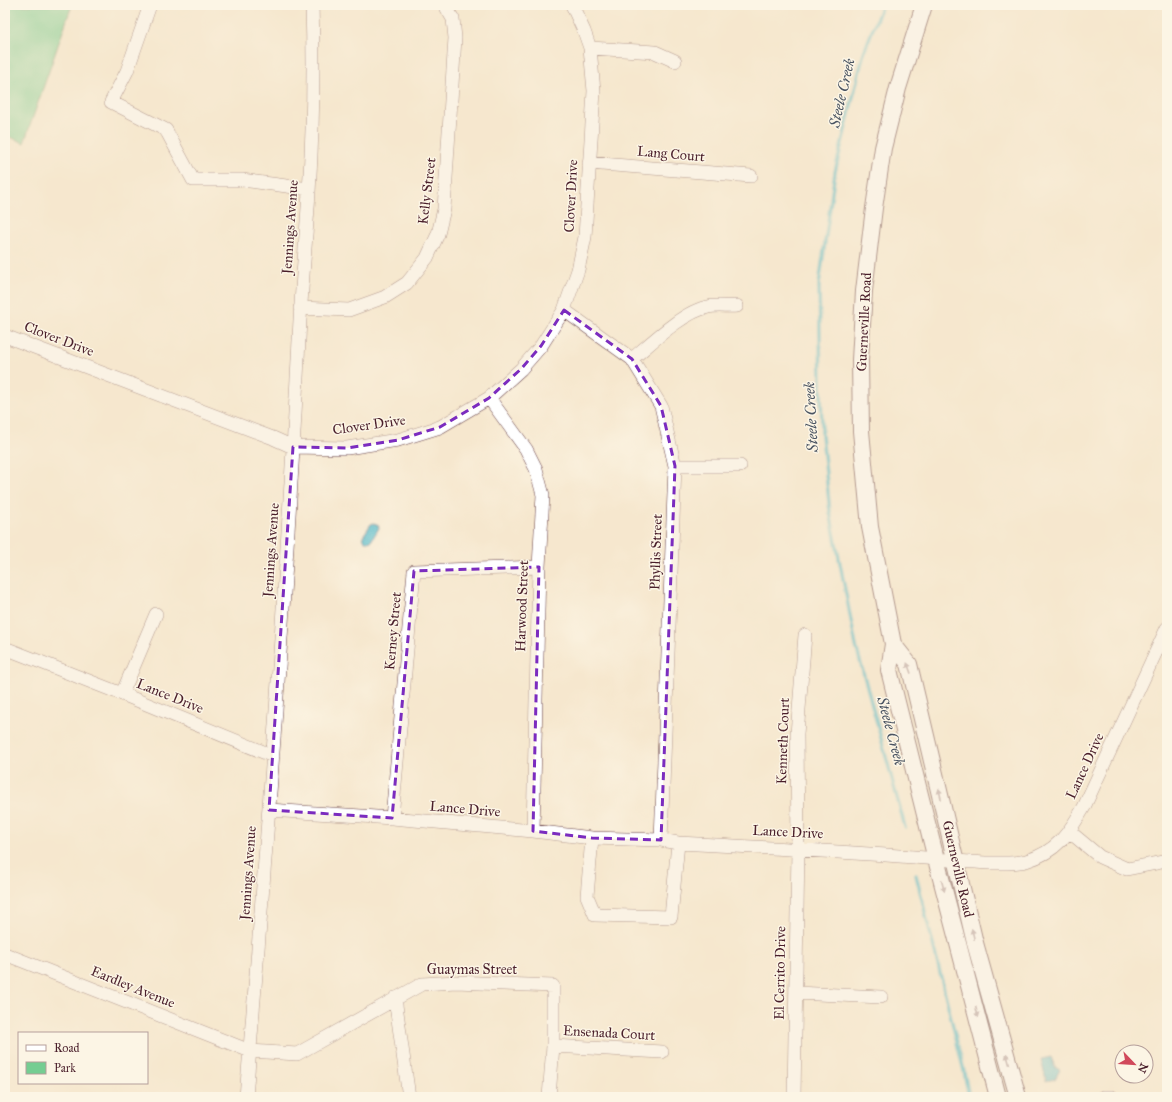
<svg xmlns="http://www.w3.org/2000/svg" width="1172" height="1102" font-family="'IM FELL Great Primer',serif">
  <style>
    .green { fill: #75cd92; stroke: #60765e }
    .water { fill: #4bb6c7; stroke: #4a6a79 }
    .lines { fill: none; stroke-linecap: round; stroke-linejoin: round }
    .stream { stroke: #4bb6c7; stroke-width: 3.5 }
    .minor-casing { stroke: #643d43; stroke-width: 14 }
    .major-casing { stroke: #643d43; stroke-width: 18 }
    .minor { stroke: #fff; stroke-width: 13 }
    .major { stroke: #fff; stroke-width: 16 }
    .oneway { fill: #ae9aa0 }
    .marked { fill: none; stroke: #7b2cbf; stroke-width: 3; stroke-dasharray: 8 5; stroke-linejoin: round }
    .labels { text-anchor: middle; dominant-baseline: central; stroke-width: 3; stroke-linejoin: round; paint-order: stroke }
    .street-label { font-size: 14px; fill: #4a1f2b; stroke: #fcf5e5 }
    .water-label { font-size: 15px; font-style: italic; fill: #4a5462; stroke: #fcf5e5 }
  </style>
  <rect width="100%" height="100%" fill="#fcf5e5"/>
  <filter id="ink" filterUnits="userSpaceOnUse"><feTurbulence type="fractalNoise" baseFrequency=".025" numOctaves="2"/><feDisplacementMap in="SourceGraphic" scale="8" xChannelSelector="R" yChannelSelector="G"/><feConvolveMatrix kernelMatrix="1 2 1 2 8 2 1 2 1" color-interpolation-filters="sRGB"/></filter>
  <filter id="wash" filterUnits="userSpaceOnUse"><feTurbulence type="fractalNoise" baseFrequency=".012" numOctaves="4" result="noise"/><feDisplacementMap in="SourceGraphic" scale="16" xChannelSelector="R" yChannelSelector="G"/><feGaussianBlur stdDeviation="0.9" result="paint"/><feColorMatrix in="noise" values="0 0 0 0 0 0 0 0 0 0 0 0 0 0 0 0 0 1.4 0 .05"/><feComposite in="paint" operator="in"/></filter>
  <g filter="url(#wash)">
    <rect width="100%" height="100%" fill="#f6e7ce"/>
    <path class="green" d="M5,5H72L24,143L5,135Z"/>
    <path class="water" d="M374,523L378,525L379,528L371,541L368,542L364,540L363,536L371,524Z
      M1051,1057L1055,1067L1060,1070L1055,1079L1046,1081L1041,1059Z"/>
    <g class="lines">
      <path class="stream" d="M882,5L864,52L835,172L819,285L822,435L830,512L856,646L905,827
        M916,875L963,1067L969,1097"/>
    </g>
  </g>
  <g filter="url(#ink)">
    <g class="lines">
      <g class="minor-casing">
        <path id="minor" d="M150,5L127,71L111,102L166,130L193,180H242L309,189
          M590,48L655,52L675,61
          M589,163L751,176
          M300,308L349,310L385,297L407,283L427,258L438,234L444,209L455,38L453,19L446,7
          M564,310L632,359L661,406L675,466L661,840
          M5,336L273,438L293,447L347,448L398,440L440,427L489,398L521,369L541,346L564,310L578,270L585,237L594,91L590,48L584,31L572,5
          M632,359C651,343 684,311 708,307C717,305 727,307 737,306
          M489,398L526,449L536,469L543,495L539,567L533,831
          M675,466H740
          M5,648L122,694L273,756
          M122,694L156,614
          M269,810L392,818L533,831L592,838L661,840L678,843C757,847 836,851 914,857C940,859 965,862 990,863C1002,863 1014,864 1026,861C1057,852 1069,833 1084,807L1167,628
          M392,818L414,571L539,567
          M1070,832L1100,857L1127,869L1167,861
          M592,838L587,896L595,915L671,917L678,843
          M5,954L250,1051L297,1054L422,984L456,982L553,986V1046L549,1097
          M796,993L881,997
          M395,998L409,1097
          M553,1046L662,1052
          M246,1097C267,845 286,593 299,340C301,291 306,241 309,192C313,130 314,67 312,5
          M794,1097L798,849L797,734L805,635
          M1103,1097H1112"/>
      </g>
      <g class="major-casing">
        <path id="major" d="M924,5L898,88L883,148L874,208L864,291L860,360L861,431L870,527L893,644L889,670L936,859L998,1097
          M893,644L909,664L975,943L1018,1097"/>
      </g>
      <use href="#minor" class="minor"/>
      <use href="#major" class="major"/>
    </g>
    <defs><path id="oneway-solid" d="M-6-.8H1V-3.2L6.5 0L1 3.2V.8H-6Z"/></defs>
    <g class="oneway">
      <use href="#oneway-solid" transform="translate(909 668) rotate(-110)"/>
      <use href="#oneway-solid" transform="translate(940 794) rotate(-103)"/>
      <use href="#oneway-solid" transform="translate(943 886) rotate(75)"/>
      <use href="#oneway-solid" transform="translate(973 934) rotate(-103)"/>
      <use href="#oneway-solid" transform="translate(977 1012) rotate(75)"/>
      <use href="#oneway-solid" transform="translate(1008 1059) rotate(-105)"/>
    </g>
  </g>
  <path d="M0 0H1172V1102H0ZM564,310L632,359L661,406L675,466L661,840L592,838L533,831L539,567L414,571L392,818L269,810L293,447L347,448L398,440L440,427L489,398L521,369L541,346Z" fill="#f6e7ce" fill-opacity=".55" fill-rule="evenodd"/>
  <path class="marked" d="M564,310L632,359L661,406L675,466L661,840L592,838L533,831L539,567L414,571L392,818L269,810L293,447L347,448L398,440L440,427L489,398L521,369L541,346Z"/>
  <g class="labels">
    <g class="street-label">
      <text transform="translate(671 154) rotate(5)">Lang Court</text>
      <text transform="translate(427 191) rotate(-83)">Kelly Street</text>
      <text transform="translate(571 196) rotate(-87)">Clover Drive</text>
      <text transform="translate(290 227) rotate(-86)">Jennings Avenue</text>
      <text transform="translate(864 322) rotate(-87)">Guerneville Road</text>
      <text transform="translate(59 339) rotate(21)">Clover Drive</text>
      <text transform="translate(369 425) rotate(-8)">Clover Drive</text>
      <text transform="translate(271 550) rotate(-86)">Jennings Avenue</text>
      <text transform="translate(656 552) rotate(-88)">Phyllis Street</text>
      <text transform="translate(522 606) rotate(-88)">Harwood Street</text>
      <text transform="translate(393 631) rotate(-85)">Kerney Street</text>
      <text transform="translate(170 696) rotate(22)">Lance Drive</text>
      <text transform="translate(783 741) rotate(-88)">Kenneth Court</text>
      <text transform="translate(1085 766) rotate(-65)">Lance Drive</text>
      <text transform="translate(465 809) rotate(5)">Lance Drive</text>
      <text transform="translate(788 832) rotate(3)">Lance Drive</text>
      <text transform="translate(958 869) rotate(77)">Guerneville Road</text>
      <text transform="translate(248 873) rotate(-86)">Jennings Avenue</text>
      <text x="472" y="969">Guaymas Street</text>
      <text transform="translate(780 973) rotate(-89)">El Cerrito Drive</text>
      <text transform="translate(133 987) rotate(22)">Eardley Avenue</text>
      <text transform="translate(609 1033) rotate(3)">Ensenada Court</text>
    </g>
    <g class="water-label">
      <text transform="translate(842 93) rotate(-77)">Steele Creek</text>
      <text transform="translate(811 417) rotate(-93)">Steele Creek</text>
      <text transform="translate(891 731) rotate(75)">Steele Creek</text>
    </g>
  </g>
  <rect width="1172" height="1102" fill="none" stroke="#fcf5e5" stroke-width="20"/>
  <rect x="18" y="1032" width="130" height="52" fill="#fcf5e5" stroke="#b59f9b"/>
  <rect x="26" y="1045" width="20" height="6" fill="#ffffff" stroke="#b59f9b"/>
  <text x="54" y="1052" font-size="12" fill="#4a1f2b">Road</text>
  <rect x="26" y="1062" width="20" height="12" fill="#75cd92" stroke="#b59f9b"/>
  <text x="54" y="1072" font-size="12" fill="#4a1f2b">Park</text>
  <g transform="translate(1134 1064) rotate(115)"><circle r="19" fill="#fcf5e5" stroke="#b59f9b"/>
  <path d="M0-3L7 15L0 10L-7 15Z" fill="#d1495b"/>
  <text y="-6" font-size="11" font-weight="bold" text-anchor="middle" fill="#4a1f2b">N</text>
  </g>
</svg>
